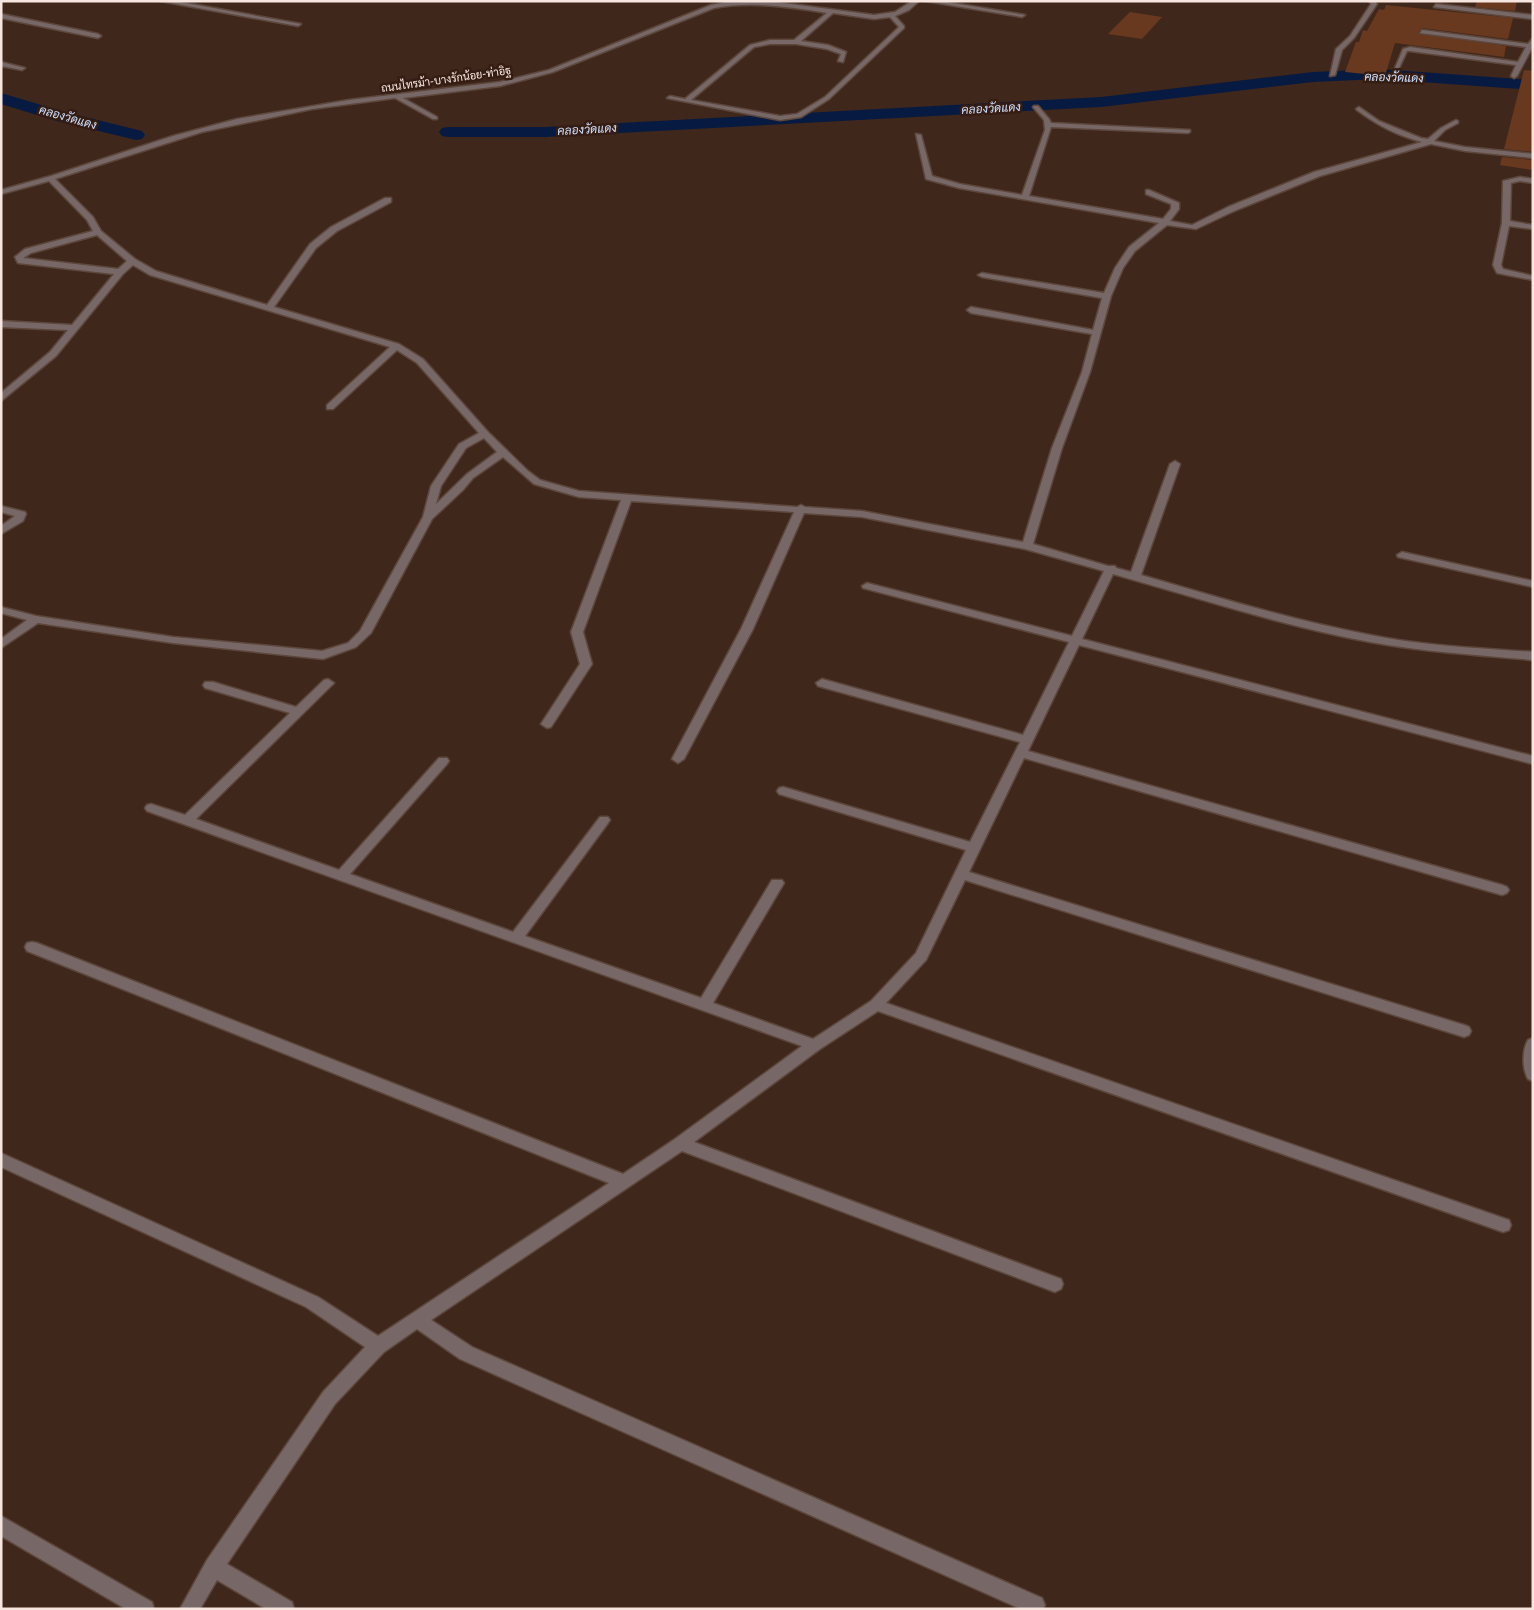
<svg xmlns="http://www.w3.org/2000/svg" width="1534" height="1610" font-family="'PT Sans',Sarabun,sans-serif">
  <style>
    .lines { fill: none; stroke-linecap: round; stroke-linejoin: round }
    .canal { fill: #071b42; fill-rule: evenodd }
    .building { fill: #68391e }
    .minor-casing { stroke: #5d463b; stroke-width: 3 }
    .minor { fill: #776867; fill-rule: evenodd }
    .labels { text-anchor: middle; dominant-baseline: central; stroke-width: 5; stroke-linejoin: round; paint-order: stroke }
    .far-street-label { font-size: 11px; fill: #f7e6df; stroke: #351d13 }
    .far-water-label { font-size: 12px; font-style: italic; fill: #cfe0fd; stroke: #351d13 }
  </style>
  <rect width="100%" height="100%" fill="#40271c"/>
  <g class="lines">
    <path class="canal" d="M1379,69L1533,80V90L1379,79L1313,82L1101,107L546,137H448L442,136L439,132L442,128L448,127H546L1101,97L1313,72Z
      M1,93L65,112L142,131L145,135L142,139L136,140L53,120L1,104Z"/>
  </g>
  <path class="building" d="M1477,1H1517L1515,11L1475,7Z
    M1386,5L1513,18L1508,39L1422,28L1418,33L1506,46L1504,57L1395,43L1385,76L1345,72L1356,42H1359L1363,30L1367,31L1379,9L1384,10Z
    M1130,12L1162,17L1142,39L1108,34Z
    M1524,70L1533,71V152L1504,149Z
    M1502,157L1533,160V170L1500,165Z"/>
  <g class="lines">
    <g class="minor-casing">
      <path id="minor" d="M160,1H175L301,24L298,26Z
        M731,1L776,2L874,15L895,12L912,1H919L909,10L895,16L904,26V28L829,99L801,117L780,120L667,98L670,96L685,99L750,45L770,40H794L827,13C789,7 752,1 714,8L553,72L500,86L403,98L437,117V119H433L395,98L312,109L202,132L55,179L93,217L101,231L135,259L156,271L267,305L310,244L331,227L385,198H391V202L337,231L316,248L274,307L399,344L423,359L488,432L528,471L540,480L579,491L797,507L801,505L805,507L862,511L1023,542L1052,448L1082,372L1092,334L971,313L967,310L971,307L1093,330L1102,298L982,277L978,275L982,273L1104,293L1115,268L1129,247L1159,223L959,188L926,179L916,134L921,135L932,176L960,184L1022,195L1045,130L1044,120L1033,107L1034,106H1038L1049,119L1051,123L1190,130V132L1188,133L1051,127L1029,196L1163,219L1171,209V204L1146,194V190H1149L1179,203V209L1170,221L1192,225L1228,207L1314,172L1422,142C1398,136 1377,125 1357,110L1356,109L1359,107L1379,121L1421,138L1428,139L1441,128L1456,120L1458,121V123L1445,130L1434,141L1465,147L1533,154V158L1465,151L1431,144L1320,176L1234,211L1196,229L1167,225L1135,251L1123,268L1111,296L1090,372L1062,448L1033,544L1108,566H1115L1116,568L1131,572L1170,464L1175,461L1180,464L1141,575C1216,597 1292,620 1370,635C1423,646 1479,648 1533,652V660C1479,655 1424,652 1370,642C1283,626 1198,598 1113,574L1082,639L1533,756V764L1079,645L1028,751L1502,885L1507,887L1509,890L1507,893L1502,895L1024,758L969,872L1464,1025L1469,1027L1471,1031L1469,1035L1464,1037L965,880L926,960L886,1003L1503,1218L1509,1220L1511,1225L1509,1230L1503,1232L878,1011L820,1049L694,1142L1061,1279L1063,1284L1061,1289L1055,1292L682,1151L431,1320L472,1347L1042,1598L1045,1605L1043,1609H1021L460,1359L417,1329L384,1352L335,1404L227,1564L292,1602L294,1609H266L217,1580L200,1609H180L207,1560L323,1392L365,1347L306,1307L1,1167V1153L318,1297L378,1336L609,1183L27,951L25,947L27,943L32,942L37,943L623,1174L675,1139L802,1046L147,811L145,808L147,805L151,804L185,815L290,713L205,688L203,685L205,682H213L296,707L324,680L328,679L334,683L196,819L339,870L439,758H447L449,761L447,764L350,874L513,932L600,817H608L610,820L608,823L525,936L701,998L772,880H782L784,883L713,1003L813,1039L871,1001L916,953L966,850L779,794L777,791L779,788L783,787L970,842L1020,742L818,686L816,683L822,679L1023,735L1069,642L863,588L862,586L867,583L1072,636L1104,571L1025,549L862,517L804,513L753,629L684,759L678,763L672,759L741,629L794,512L631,501L583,632L592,664L551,727L547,728L541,724L580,664L571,632L621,500L579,497L534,484L503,457L473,478L463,490L432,519L371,633L356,647L323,659L173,643L38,623L1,648V639L27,620L1,613V607L36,616L173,637L322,651L348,643L360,631L423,517L431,486L459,444L479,433L417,363L397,350L333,409H327V405L390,347L150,275L133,265L123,274L56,356L1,401V393L50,352L68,330L1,327V321L72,325L114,274L18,263L15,257L25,249L93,231L87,220L49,181L1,194V190L51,176L173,136L237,119L349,100L500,82L549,70L711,5ZM833,13L874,19L890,17L899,27L825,97L797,114L780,116L691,100L754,47L770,44H796L827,49L841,54L838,61L843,62L846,52L828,45L801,41ZM97,235L127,261L118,269L23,258L31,253ZM484,438L497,452L467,474L436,504L441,486L466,448Z
        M925,1H941L1025,15L1022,17Z
        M1369,1H1375L1377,4L1354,38L1342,50L1335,75L1330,76L1336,49L1350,36L1371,4Z
        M1436,4L1533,15V19L1434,7Z
        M1,14L98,34L101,36L98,38L1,18Z
        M1422,30L1528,44L1533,38V46L1517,76L1514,78L1511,76L1516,65L1410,51H1407L1399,68H1395L1403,49L1410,47L1518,62L1526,47L1420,33Z
        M1,62L25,68L22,70L1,66Z
        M1520,177L1533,179V183L1520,181L1511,183L1510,221L1533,225V229L1509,226L1501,265L1503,269L1533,276V280L1497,273L1493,265L1502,223L1503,181Z
        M1,506L25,512L26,514L23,521L1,534V526L15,516L1,512Z
        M1402,552L1533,581V587L1398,557L1397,555Z
        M1533,1038V1081L1528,1079C1522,1068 1522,1051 1528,1040Z
        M1,1516L152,1602L154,1609H126L1,1536Z"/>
    </g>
    <use href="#minor" class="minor"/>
  </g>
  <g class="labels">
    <g class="far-street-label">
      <text transform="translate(446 79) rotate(-8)">ถนนไทรม้า-บางรักน้อย-ท่าอิฐ</text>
    </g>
    <g class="far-water-label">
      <text transform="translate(1394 77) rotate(2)">คลองวัดแดง</text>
      <text transform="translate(991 108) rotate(-3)">คลองวัดแดง</text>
      <text transform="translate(68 117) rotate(16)">คลองวัดแดง</text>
      <text transform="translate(587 129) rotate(-3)">คลองวัดแดง</text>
    </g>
  </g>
  <rect width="1534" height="1610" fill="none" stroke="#f7e6df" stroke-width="5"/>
</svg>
